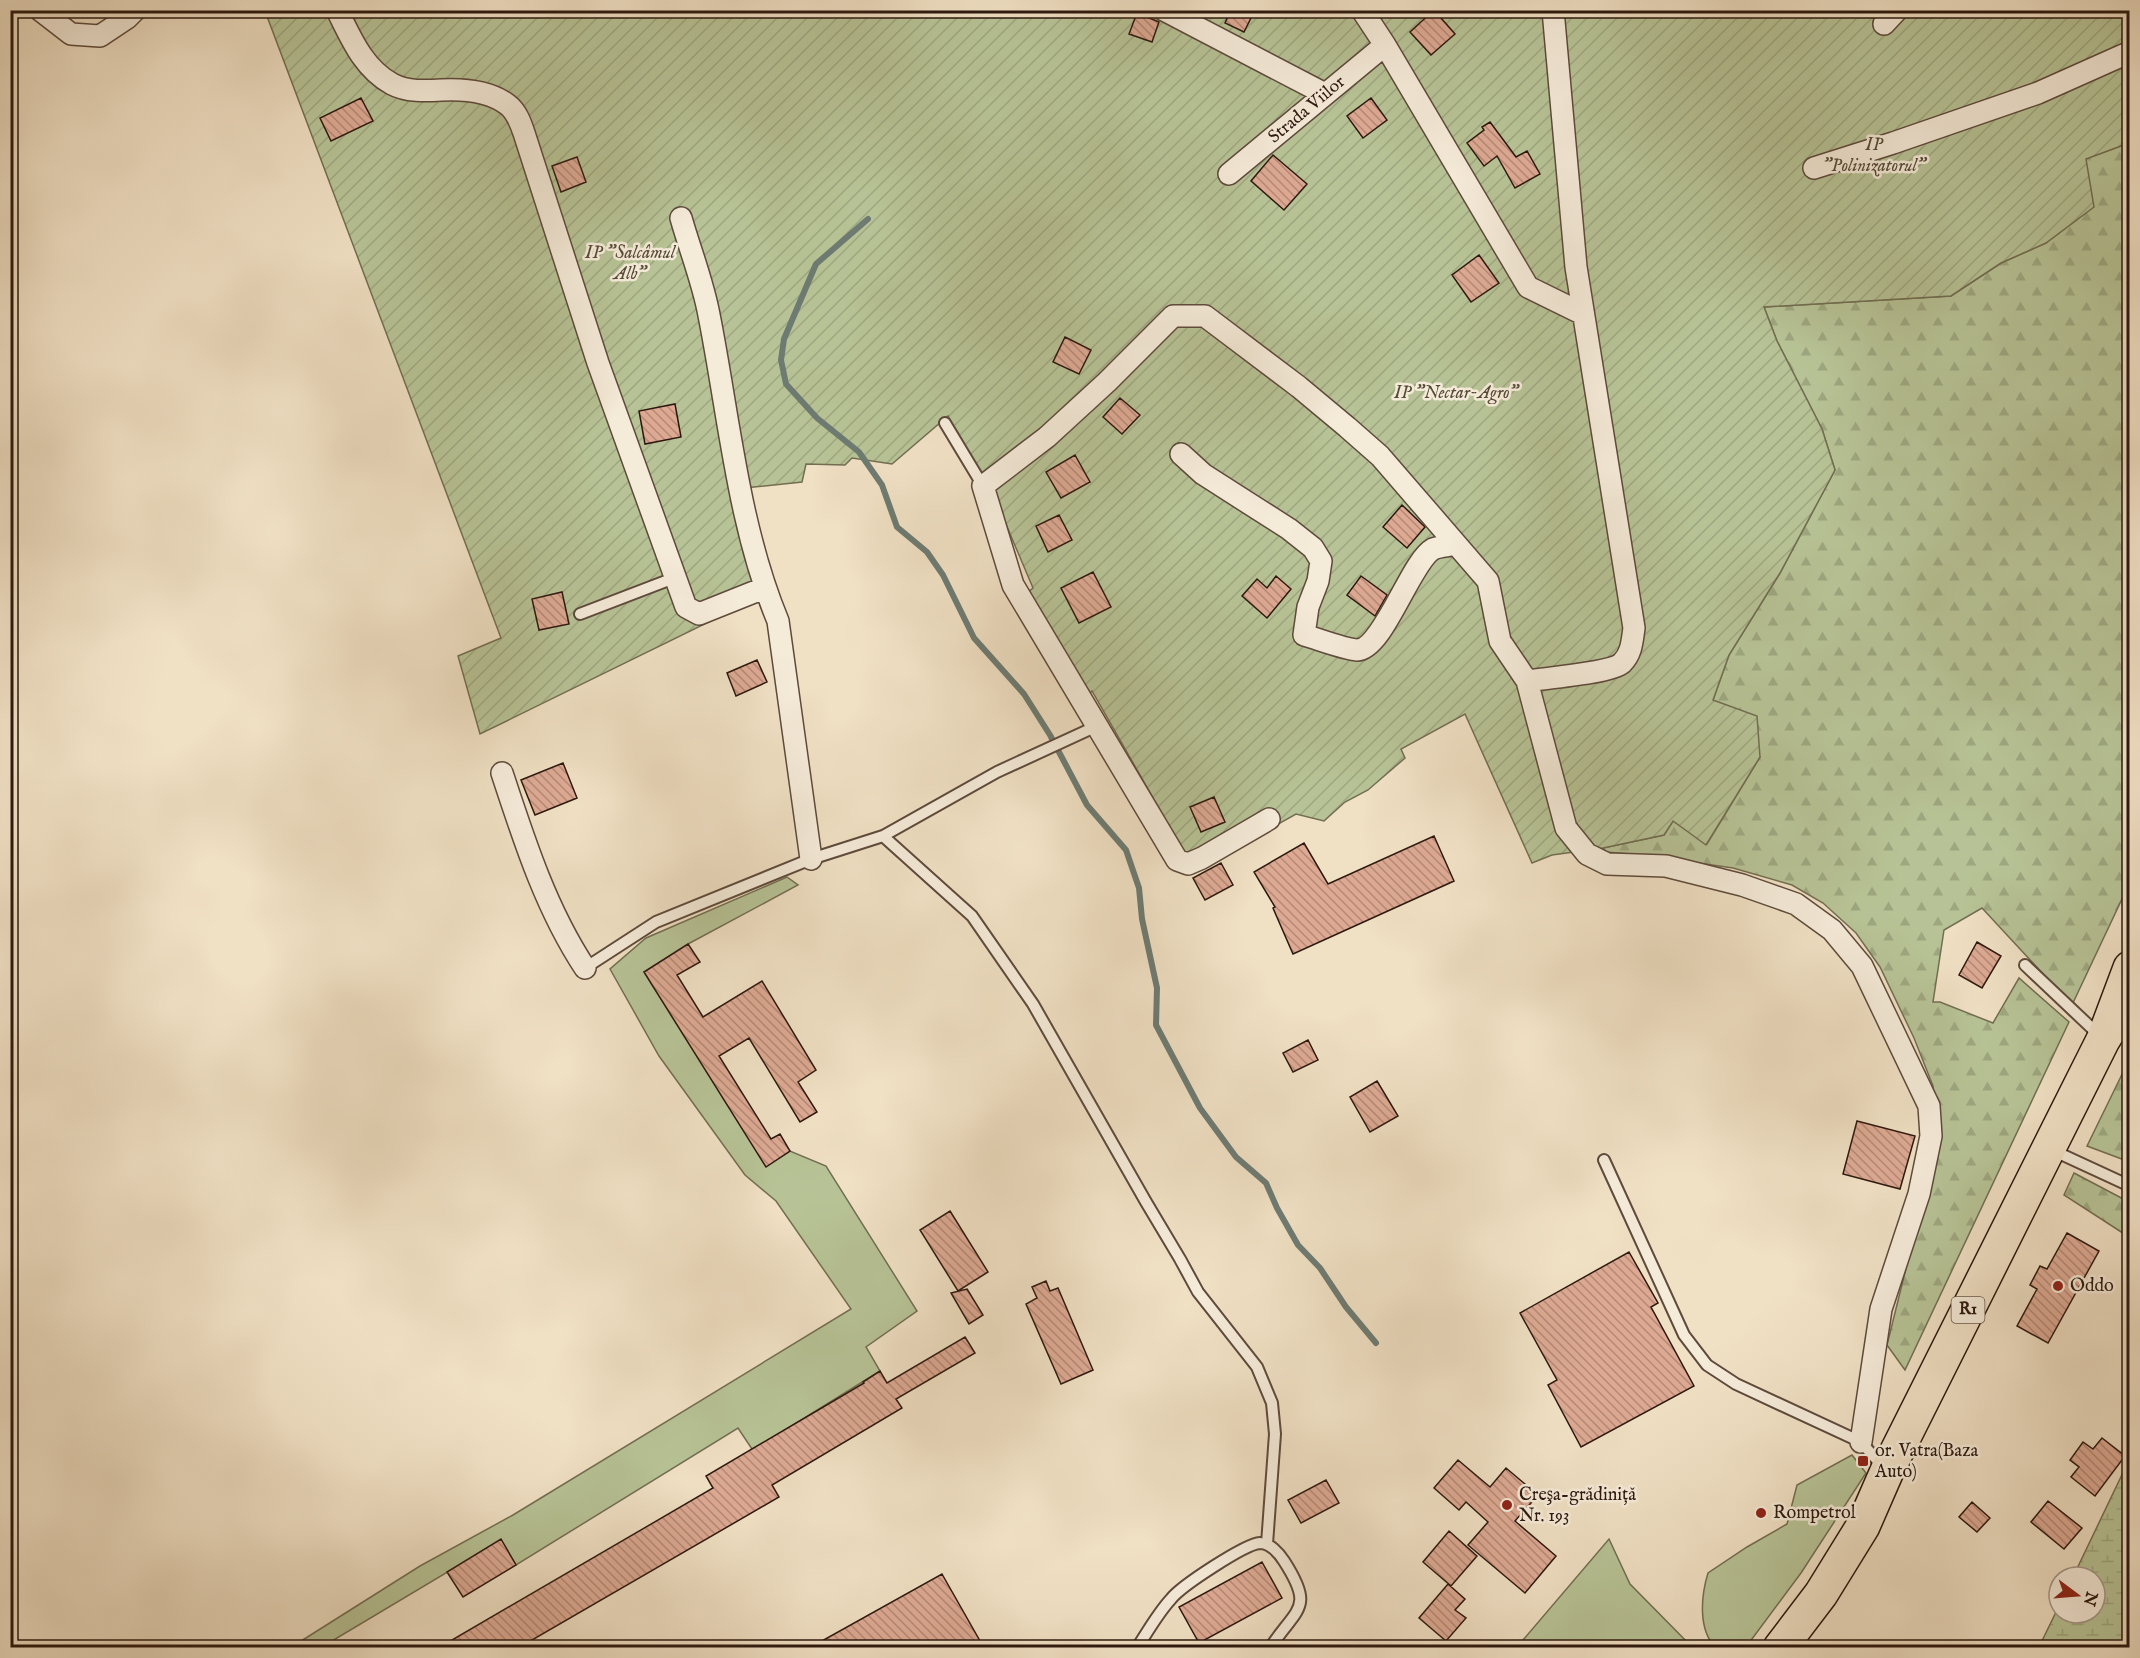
<svg xmlns="http://www.w3.org/2000/svg" width="2140" height="1658" font-family="'IM FELL English',serif">
  <style>
    .grass { fill: #b7c396; stroke: #726e52; stroke-width: 1.5 }
    .forest { fill: url(#forest-firs); stroke: #726e52; stroke-width: 1.5 }
    .wetland { fill: url(#wetland-marsh); stroke: #726e52; stroke-width: 1.5 }
    .garden { fill: url(#garden-furrows); stroke: #726e52; stroke-width: 1.5 }
    .lines { fill: none; stroke-linecap: round; stroke-linejoin: round }
    .stream { stroke: #6e7b72; stroke-width: 6 }
    .building { fill: url(#building-back-hatch); stroke: #2d180f; stroke-width: 1.5 }
    .lane-casing { stroke: #5e4a3c; stroke-width: 14 }
    .street-casing { stroke: #5e4a3c; stroke-width: 24 }
    .highway-casing { stroke: #2d180f; stroke-width: 36 }
    .lane { stroke: #f5ebd9; stroke-width: 10 }
    .street { stroke: #f5ebd9; stroke-width: 21 }
    .highway { stroke: #f0e0c4; stroke-width: 33 }
    .poi-dot { fill: #8f2418; stroke: #f5ebd9; stroke-width: 2 }
    .labels { text-anchor: middle; dominant-baseline: central; stroke-width: 5; stroke-linejoin: round; paint-order: stroke }
    .shield { fill: #f5ebd9; stroke: #69574c; stroke-width: 1.5 }
    .shield-label { font-size: 16px; font-weight: bold; fill: #2d180f }
    .street-label { font-size: 18px; fill: #2d180f; stroke: #f5ebd9 }
    .park-label { font-size: 18px; font-style: italic; fill: #564b38; stroke: #f5ebd9 }
    .poi-label { font-size: 18px; fill: #2d180f; stroke: #f5ebd9; text-anchor: start }
  </style>
  <defs>
    <pattern id="forest-firs" width="22" height="20" patternUnits="userSpaceOnUse" patternTransform="scale(1.5)"><rect width="22" height="20" fill="#b7c396"/><path d="M5 1l3.5 6h-7zM16 11l3.5 6h-7z" fill="#9ea780"/></pattern>
    <pattern id="wetland-marsh" width="20" height="14" patternUnits="userSpaceOnUse" patternTransform="scale(1.5)"><rect width="20" height="14" fill="#b7c396"/><path d="M1 5h8M5 5V1M11 12h8M15 12V8" fill="none" stroke="#9ea780"/></pattern>
    <pattern id="garden-furrows" width="10" height="10" patternUnits="userSpaceOnUse" patternTransform="scale(1.5)"><rect width="10" height="10" fill="#b7c396"/><path d="M-1 1l2-2M0 10L10 0M9 11l2-2" fill="none" stroke="#9ea780"/></pattern>
    <pattern id="building-back-hatch" width="6" height="6" patternUnits="userSpaceOnUse" patternTransform="scale(1.5)"><rect width="6" height="6" fill="#dda993"/><path d="M-1 5l2 2M0 0l6 6M5-1l2 2" fill="none" stroke="#b48976"/></pattern>
  </defs>
  <rect width="100%" height="100%" fill="#f0e0c4"/>
  <filter id="stains"><feTurbulence type="fractalNoise" baseFrequency=".00333" numOctaves="4"/><feColorMatrix values="0 0 0 0 .2 0 0 0 0 .09 0 0 0 0 .02 0 0 0 .5 -.17"/></filter>
  <radialGradient id="worn" r=".72"><stop offset=".6" stop-color="#630" stop-opacity="0"/><stop offset="1" stop-color="#630" stop-opacity=".3"/></radialGradient>
  <path class="grass" d="M787,877L798,885L688,944L644,972L766,1166L790,1151L826,1166L917,1311L866,1347L880,1371L758,1447L752,1449L738,1428L516,1565L501,1540L322,1647L290,1648L420,1566L513,1515L851,1309L776,1201L745,1175L659,1056L610,969L646,938Z
    M1852,1455L1866,1473L1801,1573L1746,1647H1715C1698,1629 1701,1596 1708,1573L1747,1547L1787,1524L1797,1485Z
    M1609,1539L1630,1584L1692,1647H1517Z"/>
  <path class="forest" d="M2129,143V884L2072,1005L1982,908L1944,930L1933,1002H1940L1993,1023L2019,978L2069,1022L1905,1370L1887,1345L1913,1240L1940,1146L1933,1086L1914,1038L1880,967L1856,933L1823,903L1792,885L1733,868L1642,855L1606,852L1603,848L1664,835L1673,821L1707,844L1760,757L1713,700L1729,655L1780,573L1835,470L1822,429L1777,341L1764,307L1951,296L2001,263L2046,243L2085,159Z
    M2129,1060L2130,1161H2127L2087,1146Z
    M2074,1173L2129,1202V1237L2064,1195Z"/>
  <path class="wetland" d="M2129,1460V1647H2039L2059,1606V1613H2095V1577H2073Z"/>
  <path class="garden" d="M265,11H2129V143L2086,159L2094,207L2046,243L2001,263L1951,296L1764,307L1777,341L1822,429L1835,470L1780,573L1729,655L1713,700L1757,716L1760,757L1706,845L1673,821L1664,835L1603,848L1552,855L1532,863L1465,714L1401,749L1405,758L1368,790L1345,802L1324,821L1296,814L1266,831L1192,853L1184,852L1092,691L1085,698L1027,593L1033,588L994,496L948,416L892,464L852,458L845,465L806,464L802,482L744,488L772,591L480,734L458,656L501,638Z"/>
  <g class="lines">
    <path class="stream" d="M868,219L816,264L784,339L781,360L786,384L817,418L859,452L882,485L897,527L927,552L943,575L974,638L1024,694L1050,735L1087,805L1126,850L1139,888L1142,919L1157,988L1156,1025L1200,1108L1236,1157L1266,1183L1277,1208L1298,1245L1320,1268L1346,1307L1376,1343"/>
  </g>
  <path class="building" d="M1231,10H1255L1244,32L1225,23Z
    M1434,10L1455,34L1431,55L1410,32Z
    M1137,13L1159,22L1152,42L1129,34Z
    M361,98L373,121L331,141L320,118Z
    M1371,98L1387,120L1363,138L1347,116Z
    M1490,122L1516,157L1527,151L1540,174L1515,188L1497,156L1484,166L1467,143L1484,130L1482,127Z
    M1273,155L1307,184L1284,210L1251,181Z
    M577,157L586,182L561,192L552,166Z
    M1479,255L1499,283L1471,302L1452,275Z
    M1065,337L1091,350L1079,374L1053,362Z
    M1120,398L1140,415L1122,434L1103,417Z
    M675,404L681,437L645,444L639,411Z
    M1075,455L1090,482L1061,498L1046,472Z
    M1402,505L1425,527L1407,548L1383,527Z
    M1059,515L1072,540L1048,552L1036,526Z
    M1093,572L1111,607L1079,623L1061,588Z
    M1276,576L1291,589L1267,618L1242,596L1257,579L1267,588Z
    M1361,576L1387,595L1375,616L1347,595Z
    M562,592L569,624L539,630L532,599Z
    M757,660L767,682L736,696L727,673Z
    M563,763L577,798L535,815L521,780Z
    M1214,797L1225,822L1201,832L1190,807Z
    M1434,836L1454,881L1293,954L1273,908L1275,907L1254,872L1304,843L1328,884Z
    M1221,863L1233,885L1205,900L1193,878Z
    M1977,942L2001,956L1982,988L1959,975Z
    M688,944L700,962L677,975L703,1017L762,981L816,1070L798,1082L817,1112L800,1122L749,1038L719,1056L771,1139L780,1134L790,1151L766,1167L644,972Z
    M1308,1040L1318,1060L1293,1072L1283,1053Z
    M1377,1081L1398,1116L1370,1132L1350,1097Z
    M1857,1121L1915,1136L1900,1189L1843,1174Z
    M950,1211L988,1272L958,1291L920,1230Z
    M2067,1233L2099,1251L2048,1343L2017,1326L2037,1289L2030,1285L2040,1266L2047,1269Z
    M1629,1252L1658,1303L1651,1307L1694,1386L1581,1447L1548,1385L1557,1380L1520,1313Z
    M1046,1281L1050,1291L1058,1288L1093,1370L1061,1384L1026,1304L1037,1298L1032,1287Z
    M967,1289L983,1315L969,1324L951,1293Z
    M965,1337L975,1353L896,1399L902,1408L772,1485L779,1497L520,1647H440L713,1488L706,1476L864,1383L863,1382L880,1371L887,1383Z
    M2102,1438L2125,1456L2095,1496L2071,1477L2079,1467L2070,1460L2083,1442L2093,1449Z
    M1458,1460L1490,1487L1506,1468L1538,1495L1515,1521L1556,1556L1525,1593L1468,1545L1488,1522L1466,1502L1459,1510L1434,1488Z
    M1326,1480L1339,1503L1301,1523L1288,1500Z
    M2048,1501L2082,1528L2064,1549L2031,1522Z
    M1972,1502L1990,1518L1977,1532L1959,1517Z
    M1449,1531L1477,1556L1451,1586L1423,1562Z
    M501,1539L516,1565L463,1597L447,1572Z
    M1262,1562L1282,1598L1199,1643L1179,1607Z
    M942,1574L980,1641L969,1647H811Z
    M1448,1584L1465,1599L1455,1610L1466,1618L1446,1641L1419,1618Z"/>
  <g class="lines">
    <g class="lane-casing">
      <path id="lane" d="M945,423L983,486
        M580,614L674,578
        M883,836L972,916L1033,1004L1146,1202L1180,1259L1198,1292L1257,1367L1272,1403L1275,1434L1267,1544
        M2025,965L2099,1035
        M585,968L656,922L811,859L883,836L997,772L1097,726
        M2052,1150L2130,1186
        M1604,1160L1684,1335L1707,1365L1736,1384L1861,1442L1884,1468
        M1137,1648C1148,1631 1158,1613 1171,1599C1181,1586 1245,1544 1260,1543C1270,1543 1279,1553 1284,1561C1315,1609 1297,1607 1270,1648"/>
    </g>
    <g class="street-casing">
      <path id="street" d="M40,10L71,34L100,36L127,18L135,10
        M337,10C351,38 363,68 392,84C407,92 425,91 442,90C464,89 490,91 508,105C517,112 521,124 524,133L598,363L686,607L699,614L764,588
        M1164,10L1325,94
        M1362,10L1385,45L1528,287L1583,314
        M1884,24L1897,10
        M1814,168L1893,143L2038,93L2130,52
        M1229,174L1385,45
        M681,218C690,250 703,282 709,315C729,416 738,525 778,621L811,859
        M1181,454L1203,474L1289,529L1313,548L1321,561L1318,581L1308,607L1304,635C1318,639 1344,649 1357,650C1383,650 1411,561 1433,549C1439,546 1449,546 1456,544
        M1527,681C1546,678 1611,673 1622,663C1632,653 1632,641 1634,628L1576,267L1553,10
        M502,773C524,840 546,909 585,968
        M1269,819L1202,858L1188,864L1177,860L1013,585L983,486L1047,437L1107,382L1173,316H1205L1299,387L1347,427L1380,456L1488,581L1500,641L1527,681L1566,828L1587,854L1607,864L1666,866L1742,885L1796,904L1832,930L1862,966L1929,1106L1931,1136L1919,1194L1881,1309L1861,1442"/>
    </g>
    <g class="highway-casing">
      <path id="highway" d="M2130,968L2103,1040L2130,996
        M1780,1648L1821,1594L1863,1526L1887,1471L2103,1040"/>
    </g>
    <use href="#lane" class="lane"/>
    <use href="#street" class="street"/>
    <use href="#highway" class="highway"/>
  </g>
  <g class="poi-dot">
    <circle cx="2058" cy="1286" r="6"/>
    <rect x="1857" y="1455" width="12" height="12" rx="3"/>
    <circle cx="1507" cy="1505" r="6"/>
    <circle cx="1761" cy="1513" r="6"/>
  </g>
  <g class="labels">
    <rect class="shield" x="1951.5" y="1297" width="33" height="26" rx="4.5"/>
    <g class="shield-label">
      <text x="1968" y="1310">R1</text>
    </g>
    <g class="street-label">
      <text transform="translate(1307 110) rotate(-40)">Strada Viilor</text>
    </g>
    <g class="park-label">
      <text x="1874" y="145">IP<tspan x="1874" dy="21">"Polinizatorul"</tspan></text>
      <text x="630" y="253">IP "Salcâmul<tspan x="630" dy="21">Alb"</tspan></text>
      <text x="1456" y="393">IP "Nectar-Agro"</text>
    </g>
    <g class="poi-label">
      <text x="2070" y="1286">Oddo</text>
      <text x="1875" y="1451">or. Vatra(Baza<tspan x="1875" dy="21">Auto)</tspan></text>
      <text x="1519" y="1495">Creşa-grădiniţă<tspan x="1519" dy="21">Nr. 193</tspan></text>
      <text x="1773" y="1513">Rompetrol</text>
    </g>
  </g>
  <rect width="2140" height="1658" fill="none" stroke="#f0e0c4" stroke-width="36"/>
  <rect x="12" y="12" width="2116" height="1634" fill="none" stroke="#2d180f" stroke-width="3"/>
  <rect x="18" y="18" width="2104" height="1622" fill="none" stroke="#2d180f" stroke-width="1.5"/>
  <g transform="translate(2077 1595) rotate(106)"><circle r="28" fill="#f5ebd9" stroke="#a59788" stroke-width="1.5"/>
  <path d="M0-4.5L10 22L0 15L-10 22Z" fill="#8f2418"/>
  <text y="-9" font-size="16" font-weight="bold" text-anchor="middle" fill="#2d180f">N</text>
  </g>
  <rect width="100%" height="100%" filter="url(#stains)"/>
  <rect width="100%" height="100%" fill="url(#worn)"/>
</svg>
